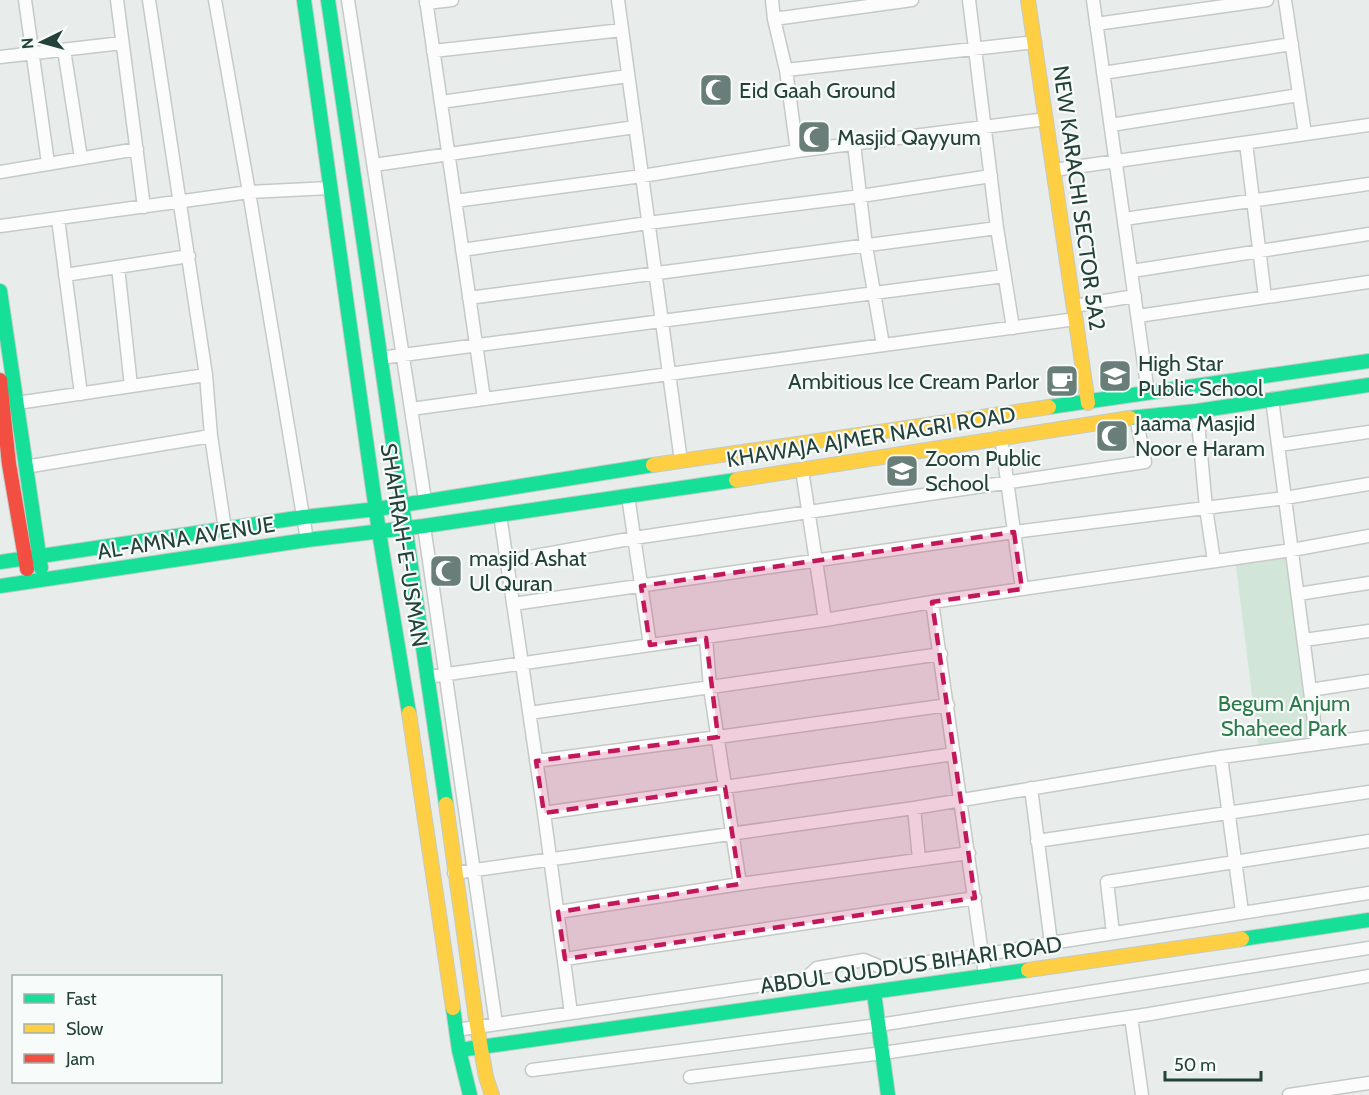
<svg xmlns="http://www.w3.org/2000/svg" width="1369" height="1095" font-family="Cabin,sans-serif">
  <style>
    .green { fill: #d1e6d8 }
    .lines { fill: none; stroke-linecap: round; stroke-linejoin: round }
    .street-casing { stroke: #c5cac8; stroke-width: 15 }
    .fast-casing { stroke: #c3cbc8; stroke-width: 16 }
    .slow-casing { stroke: #c3cbc8; stroke-width: 16 }
    .jam-casing { stroke: #c3cbc8; stroke-width: 16 }
    .street { stroke: #fcfcfc; stroke-width: 12 }
    .fast { stroke: #16e098; stroke-width: 14 }
    .slow { stroke: #ffcf43; stroke-width: 14 }
    .jam { stroke: #f24e42; stroke-width: 14 }
    .marked { fill: #c2185b; fill-opacity: 0.2; stroke: #c2185b; stroke-width: 4.5; stroke-dasharray: 12 8; stroke-linejoin: round }
    .labels { text-anchor: middle; dominant-baseline: central; stroke-width: 4.5; stroke-linejoin: round; paint-order: stroke }
    .poi-label { font-size: 22px; fill: #24423a; stroke: #f7fbf9; text-anchor: start }
    .street-label { font-size: 22px; fill: #24423a; stroke: #f7fbf9 }
    .park-label { font-size: 22px; fill: #2d7a4b; stroke: #f7fbf9 }
  </style>
  <rect width="100%" height="100%" fill="#e8edeb"/>
  <path class="green" d="M1292,550L1317,744L1259,752L1235,558Z"/>
  <g class="lines">
    <g class="street-casing">
      <path id="street" d="M25,0L48,163
        M117,0L144,207
        M215,0L249,192L307,540
        M348,0L425,500
        M426,0L484,399L1076,319
        M618,0L681,461
        M772,0L774,19L786,70L797,151
        M969,0L997,228L1013,328
        M1093,0L1148,393
        M1285,0L1305,134
        M426,3L452,0
        M774,19L912,0
        M1096,24L1267,0
        M64,50L81,158
        M433,51L622,30
        M0,57L122,43
        M786,70L1035,42
        M1103,73L1292,44
        M441,102L628,76
        M1111,125L1299,95
        M1246,143L1265,297
        M854,144L866,246L883,345
        M374,165L635,127
        M1054,170L1369,125
        M0,172L137,149
        M455,201L642,176L797,151L1046,119
        M58,219L81,394
        M1124,219L1369,184
        M0,226L249,192L330,188
        M462,250L648,223L861,196L991,176
        M118,267L131,386
        M1132,271L1369,234
        M65,275L189,256
        M469,298L997,228
        M1074,306L1135,296
        M1138,316L1369,282
        M380,358L1004,276
        M206,375L211,436L225,529
        M1272,399L1317,744
        M17,403L206,375L149,0
        M411,409L484,399
        M1197,411L1206,508L1214,561
        M1001,437L1022,589
        M1279,445L1369,432
        M25,467L211,436
        M802,470L825,620
        M628,496L650,645
        M500,515L544,813L571,1013
        M424,526L496,1024
        M507,561L634,538L1145,462L1136,417
        M1298,594L1369,583
        M932,602L985,975
        M513,604L1014,532L1285,498L1369,484
        M706,638L710,688L740,884
        M1304,640L1369,631
        M427,677L825,620L932,602L1292,550L1369,536
        M1310,690L1369,681
        M529,713L941,654
        M1221,757L1242,912
        M536,761L718,737L948,705
        M1031,788L1051,943
        M914,808L919,859
        M544,813L954,754
        M1037,841L1369,792
        M454,873L914,808L1221,757L1369,737
        M558,912L740,884L969,853
        M1113,933L1107,882L1369,841
        M565,959L975,898
        M1131,1017L1142,1095
        M456,1030L805,979L817,968L864,960L883,968L982,955L1051,943L1369,893
        M532,1070L879,1025L1369,948
        M690,1077L883,1053L1150,1014L1369,976
        M1289,1095L1369,1083"/>
    </g>
    <g class="fast-casing">
      <path id="fast" d="M304,0L379,532L409,713
        M328,0L446,804
        M0,291L41,568
        M1049,407L1369,361
        M1130,418L1197,411L1369,385
        M0,562L304,517L377,509L653,465
        M0,586L307,540L424,526L736,480
        M1242,939L1369,920
        M874,993L888,1095
        M453,1008L459,1050L470,1095
        M459,1050L1028,970"/>
    </g>
    <g class="slow-casing">
      <path id="slow" d="M1028,0L1088,403
        M653,465L1049,407
        M736,480L1130,418
        M409,713L453,1008
        M446,804L477,1026L486,1077L492,1095
        M1028,970L1242,939"/>
    </g>
    <g class="jam-casing">
      <path id="jam" d="M0,380L9,464L27,569"/>
    </g>
    <use href="#street" class="street"/>
    <use href="#fast" class="fast"/>
    <use href="#slow" class="slow"/>
    <use href="#jam" class="jam"/>
  </g>
  <path class="marked" d="M1014,532L1022,589L932,602L975,898L565,959L558,912L740,884L725,787L544,813L536,761L718,737L706,638L650,645L641,586Z"/>
  <defs>
    <g id="mosque-square" transform="scale(1.725)"><rect x="-9" y="-9" width="18" height="18" rx="4" fill="#697e78" stroke="#f7fbf9"/><path d="M3.5-4.9A6 6 0 1 0 3.5 4.9A5 5 0 1 1 3.5-4.9Z" fill="#fff"/></g>
    <g id="school-square" transform="scale(1.725)"><rect x="-9" y="-9" width="18" height="18" rx="4" fill="#697e78" stroke="#f7fbf9"/><path d="M0-5L7-2L0 1L-7-2ZM-4 1L0 2.5L4 1V4Q0 6-4 4Z" fill="#fff"/></g>
    <g id="cafe-square" transform="scale(1.725)"><rect x="-9" y="-9" width="18" height="18" rx="4" fill="#697e78" stroke="#f7fbf9"/><path d="M-5.5-4.5H6V0H3Q3 3.5 0 3.5H-2.5Q-5.5 3.5-5.5 0ZM3-3.2v2h1.7v-2ZM-6 4.5H4V6H-6Z" fill="#fff"/></g>
  </defs>
  <g fill-rule="evenodd">
    <use href="#mosque-square" x="716" y="90"/>
    <use href="#mosque-square" x="814" y="137"/>
    <use href="#school-square" x="1115" y="376"/>
    <use href="#cafe-square" x="1062" y="381"/>
    <use href="#mosque-square" x="1112" y="436"/>
    <use href="#school-square" x="902" y="471"/>
    <use href="#mosque-square" x="446" y="571"/>
  </g>
  <g class="labels">
    <g class="poi-label">
      <text x="739" y="90">Eid Gaah Ground</text>
      <text x="837" y="137">Masjid Qayyum</text>
      <text x="1138" y="363">High Star<tspan x="1138" dy="25">Public School</tspan></text>
      <text x="1039" y="381" text-anchor="end">Ambitious Ice Cream Parlor</text>
      <text x="1135" y="423">Jaama Masjid<tspan x="1135" dy="25">Noor e Haram</tspan></text>
      <text x="925" y="458">Zoom Public<tspan x="925" dy="25">School</tspan></text>
      <text x="469" y="558">masjid Ashat<tspan x="469" dy="25">Ul Quran</tspan></text>
    </g>
    <g class="street-label">
      <text transform="translate(1079 198) rotate(82)">NEW KARACHI SECTOR 5A2</text>
      <text transform="translate(871 437) rotate(-9)">KHAWAJA AJMER NAGRI ROAD</text>
      <text transform="translate(186 538) rotate(-9)">AL-AMNA AVENUE</text>
      <text transform="translate(404 545) rotate(81)">SHAHRAH-E-USMAN</text>
      <text transform="translate(911 965) rotate(-8)">ABDUL QUDDUS BIHARI ROAD</text>
    </g>
    <g class="park-label">
      <text x="1284" y="703">Begum Anjum<tspan x="1284" dy="25">Shaheed Park</tspan></text>
    </g>
  </g>
  <rect x="12" y="975" width="210" height="108" fill="#f7fbf9" stroke="#a3b1ad" stroke-width="1.5"/>
  <rect x="24" y="994" width="30" height="9" fill="#16e098" stroke="#a3b1ad" stroke-width="1.5"/>
  <text x="66" y="1005" font-size="18" fill="#24423a">Fast</text>
  <rect x="24" y="1024" width="30" height="9" fill="#ffcf43" stroke="#a3b1ad" stroke-width="1.5"/>
  <text x="66" y="1035" font-size="18" fill="#24423a">Slow</text>
  <rect x="24" y="1054" width="30" height="9" fill="#f24e42" stroke="#a3b1ad" stroke-width="1.5"/>
  <text x="66" y="1065" font-size="18" fill="#24423a">Jam</text>
  <g transform="translate(42 42) rotate(265)" stroke="#f7fbf9" stroke-width="4.5" paint-order="stroke">
  <path d="M0-4.5L10 22L0 15L-10 22Z" fill="#24423a"/>
  <text y="-9" font-size="16" font-weight="bold" text-anchor="middle" fill="#24423a">N</text>
  </g>
  <path d="M1165 1071v9h96v-9" fill="none" stroke="#24423a" stroke-width="3"/>
  <text x="1174" y="1071" font-size="18" fill="#24423a" stroke="#f7fbf9" stroke-width="4.5" paint-order="stroke">50 m</text>
</svg>
